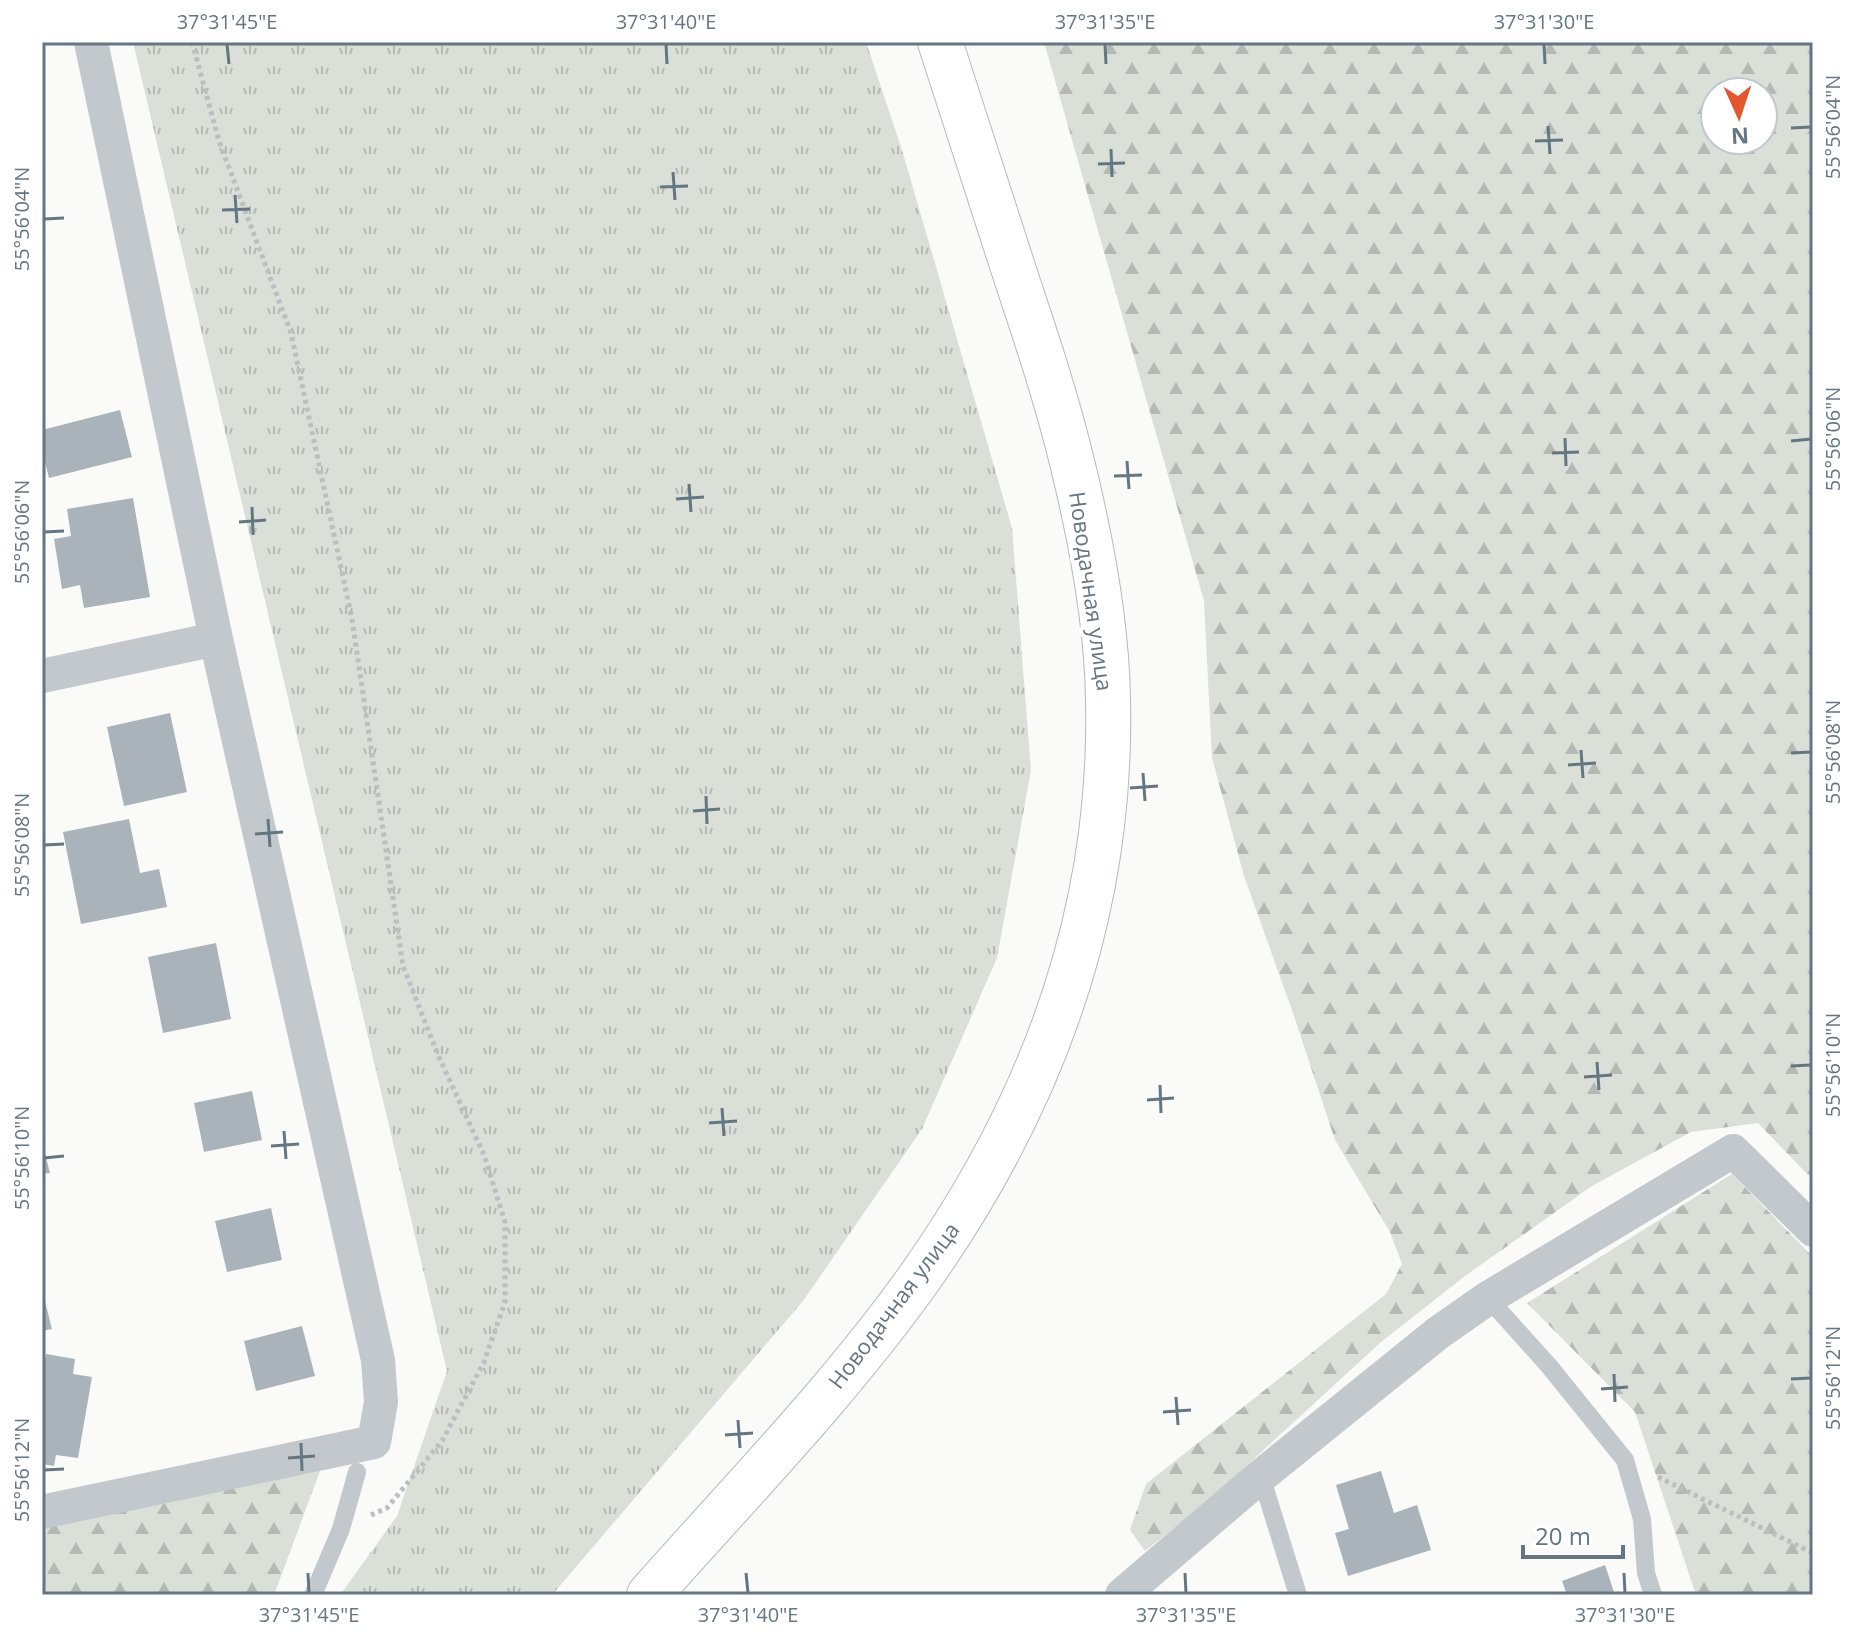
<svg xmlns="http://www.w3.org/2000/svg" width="1855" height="1637" font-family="'Open Sans',sans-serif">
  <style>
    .grass { fill: url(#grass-tufts) }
    .forest { fill: url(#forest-firs); fill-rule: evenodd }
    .building { fill: #aab3b9 }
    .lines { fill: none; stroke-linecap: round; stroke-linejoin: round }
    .secondary-casing { stroke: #b3babf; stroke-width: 46 }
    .path { stroke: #bbbfc2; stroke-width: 5; stroke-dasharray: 4 4; stroke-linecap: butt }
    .lane { stroke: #c3c8cc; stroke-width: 18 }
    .street { stroke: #c3c8cc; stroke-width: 34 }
    .secondary { stroke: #fff; stroke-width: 44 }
    .ticks { fill: none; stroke: #657683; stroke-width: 3 }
    .labels { text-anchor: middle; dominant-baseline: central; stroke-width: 8; stroke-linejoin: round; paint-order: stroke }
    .street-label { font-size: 22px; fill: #657683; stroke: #fff }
    .neatline { fill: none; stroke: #657683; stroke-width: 3 }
    .ticks-label { font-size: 20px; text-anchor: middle; fill: #657683 }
  </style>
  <defs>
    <pattern id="grass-tufts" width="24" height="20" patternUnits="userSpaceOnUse" patternTransform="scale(2)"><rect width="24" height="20" fill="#dadfd7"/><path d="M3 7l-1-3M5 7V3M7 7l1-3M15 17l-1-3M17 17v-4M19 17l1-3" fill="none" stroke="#b4b9b4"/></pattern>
    <pattern id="forest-firs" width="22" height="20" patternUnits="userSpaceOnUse" patternTransform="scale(2)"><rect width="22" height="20" fill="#dadfd7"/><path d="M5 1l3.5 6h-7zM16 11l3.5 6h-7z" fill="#b4b9b4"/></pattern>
  </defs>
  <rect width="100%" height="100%" fill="#fafaf8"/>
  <path class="grass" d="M133,42H866L902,150L1012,528L1031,770L997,958L922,1129L803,1301L552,1595H340L397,1516L447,1371Z"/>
  <path class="forest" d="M1044,42H1813V1180L1758,1123L1691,1132L1592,1186L1465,1276L1381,1342L1206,1503L1145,1551L1130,1530L1146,1484L1386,1294L1402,1264L1390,1232L1335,1140L1293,1013L1244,876L1212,758L1204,601ZM1715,92H1763V140H1715Z
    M1732,1174L1813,1257V1595H1696L1635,1412L1527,1303Z
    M326,1455L274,1595H42V1516Z"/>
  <path class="building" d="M120,410L132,457L49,478L42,450V430Z
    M133,498L150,597L84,608L80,585L62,589L54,539L71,536L67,509Z
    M170,713L187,792L124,806L107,727Z
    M129,819L140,873L159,869L167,907L81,924L63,832Z
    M216,943L231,1019L163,1033L148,957Z
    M252,1091L262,1140L204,1152L194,1103Z
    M42,1142L50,1173L42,1174Z
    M271,1208L282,1260L227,1272L215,1221Z
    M42,1289L52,1329L42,1331Z
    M302,1326L315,1376L256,1391L244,1341Z
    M46,1354L75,1359L73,1374L92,1377L78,1458L56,1455L54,1466L42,1464V1373Z
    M1381,1471L1394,1513L1417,1505L1431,1550L1348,1576L1335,1533L1349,1529L1336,1485Z
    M1605,1565L1615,1595H1567L1562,1581Z"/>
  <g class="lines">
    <g class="secondary-casing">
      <path id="secondary" d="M649,1595C740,1492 838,1392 918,1280C1041,1107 1113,915 1108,700C1107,621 1091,539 1072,462C1057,400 1037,340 1017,280C991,201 966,121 940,42"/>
    </g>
    <path class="path" d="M192,42L219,141L291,333L352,619L403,966L438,1055L484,1155L505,1222V1302L484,1362L442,1441L387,1508L371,1515
      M1658,1477L1813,1553"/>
    <path class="lane" d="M1488,1298L1549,1366L1625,1460L1642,1519L1646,1573L1653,1595
      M1261,1476L1298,1595
      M313,1595L341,1529L357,1472"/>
    <path class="street" d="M42,676L216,639
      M42,1512L374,1442L381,1402L378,1360L216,639L91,42
      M1122,1595L1261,1476L1438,1333L1488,1298L1733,1151L1813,1230"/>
    <use href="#secondary" class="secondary"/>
  </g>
  <path class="ticks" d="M227,44L229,64M666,44L667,64M1105,44L1106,64M1544,44L1545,64M1548,126L1550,154M1791,128L1811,127M1535,141L1563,140M1111,149L1112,177M1098,164L1125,163M673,172L675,200M660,187L688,186M235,195L237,223M222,210L250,209M44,219L64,218M1565,438L1566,466M1791,441L1811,439M1552,453L1579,452M1127,461L1129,489M1114,476L1142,475M689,484L691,512M676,499L704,497M252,507L253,535M239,522L266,520M44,532L64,531M1581,750L1583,778M1791,753L1811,752M1568,765L1596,763M1143,773L1145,801M1130,788L1158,786M706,796L707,824M693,811L720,809M268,819L270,847M255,834L283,832M44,845L64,844M1597,1062L1599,1090M1791,1066L1811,1065M1584,1077L1612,1075M1160,1085L1161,1113M1147,1100L1174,1098M722,1108L724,1136M709,1123L737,1121M284,1131L286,1159M271,1146L299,1144M44,1158L64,1156M1614,1374L1615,1402M1791,1379L1811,1378M1601,1389L1628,1387M1176,1397L1178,1425M1163,1412L1191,1410M738,1420L740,1448M725,1435L753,1433M301,1443L302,1471M288,1458L315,1456M44,1470L64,1469M308,1573L309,1593M746,1573L748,1593M1185,1573L1186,1593M1624,1573L1625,1593"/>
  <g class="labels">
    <g class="street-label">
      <text transform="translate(1092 591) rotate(82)">Новодачная улица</text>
      <text transform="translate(893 1305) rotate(-53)">Новодачная улица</text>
    </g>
  </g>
  <rect width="1855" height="1637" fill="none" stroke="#ffffff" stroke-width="88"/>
  <g transform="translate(1739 116) rotate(177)"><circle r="38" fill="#ffffff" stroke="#c1c8cd" stroke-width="2"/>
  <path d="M0-6L14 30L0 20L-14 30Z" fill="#e4572e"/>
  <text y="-12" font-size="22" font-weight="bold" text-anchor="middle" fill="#657683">N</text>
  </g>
  <path d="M1523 1545v12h100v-12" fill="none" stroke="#657683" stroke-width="4"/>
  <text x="1535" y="1545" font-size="24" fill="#657683" stroke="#ffffff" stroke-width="6" paint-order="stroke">20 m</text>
  <rect x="44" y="44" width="1767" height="1549" class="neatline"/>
  <g class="ticks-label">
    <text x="227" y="29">37°31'45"E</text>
    <text x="666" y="29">37°31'40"E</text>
    <text x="1105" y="29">37°31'35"E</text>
    <text x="1544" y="29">37°31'30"E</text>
    <text transform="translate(1833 127) rotate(-90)" y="7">55°56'04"N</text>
    <text transform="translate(22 219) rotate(-90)" y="7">55°56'04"N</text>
    <text transform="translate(1833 439) rotate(-90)" y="7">55°56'06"N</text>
    <text transform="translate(22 532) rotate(-90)" y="7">55°56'06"N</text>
    <text transform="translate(1833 752) rotate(-90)" y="7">55°56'08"N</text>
    <text transform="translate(22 845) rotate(-90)" y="7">55°56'08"N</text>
    <text transform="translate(1833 1065) rotate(-90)" y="7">55°56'10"N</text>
    <text transform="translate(22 1158) rotate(-90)" y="7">55°56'10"N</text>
    <text transform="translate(1833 1378) rotate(-90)" y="7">55°56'12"N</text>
    <text transform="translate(22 1470) rotate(-90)" y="7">55°56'12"N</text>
    <text x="309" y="1622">37°31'45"E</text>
    <text x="748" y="1622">37°31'40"E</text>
    <text x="1186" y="1622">37°31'35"E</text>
    <text x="1625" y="1622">37°31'30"E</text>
  </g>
</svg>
